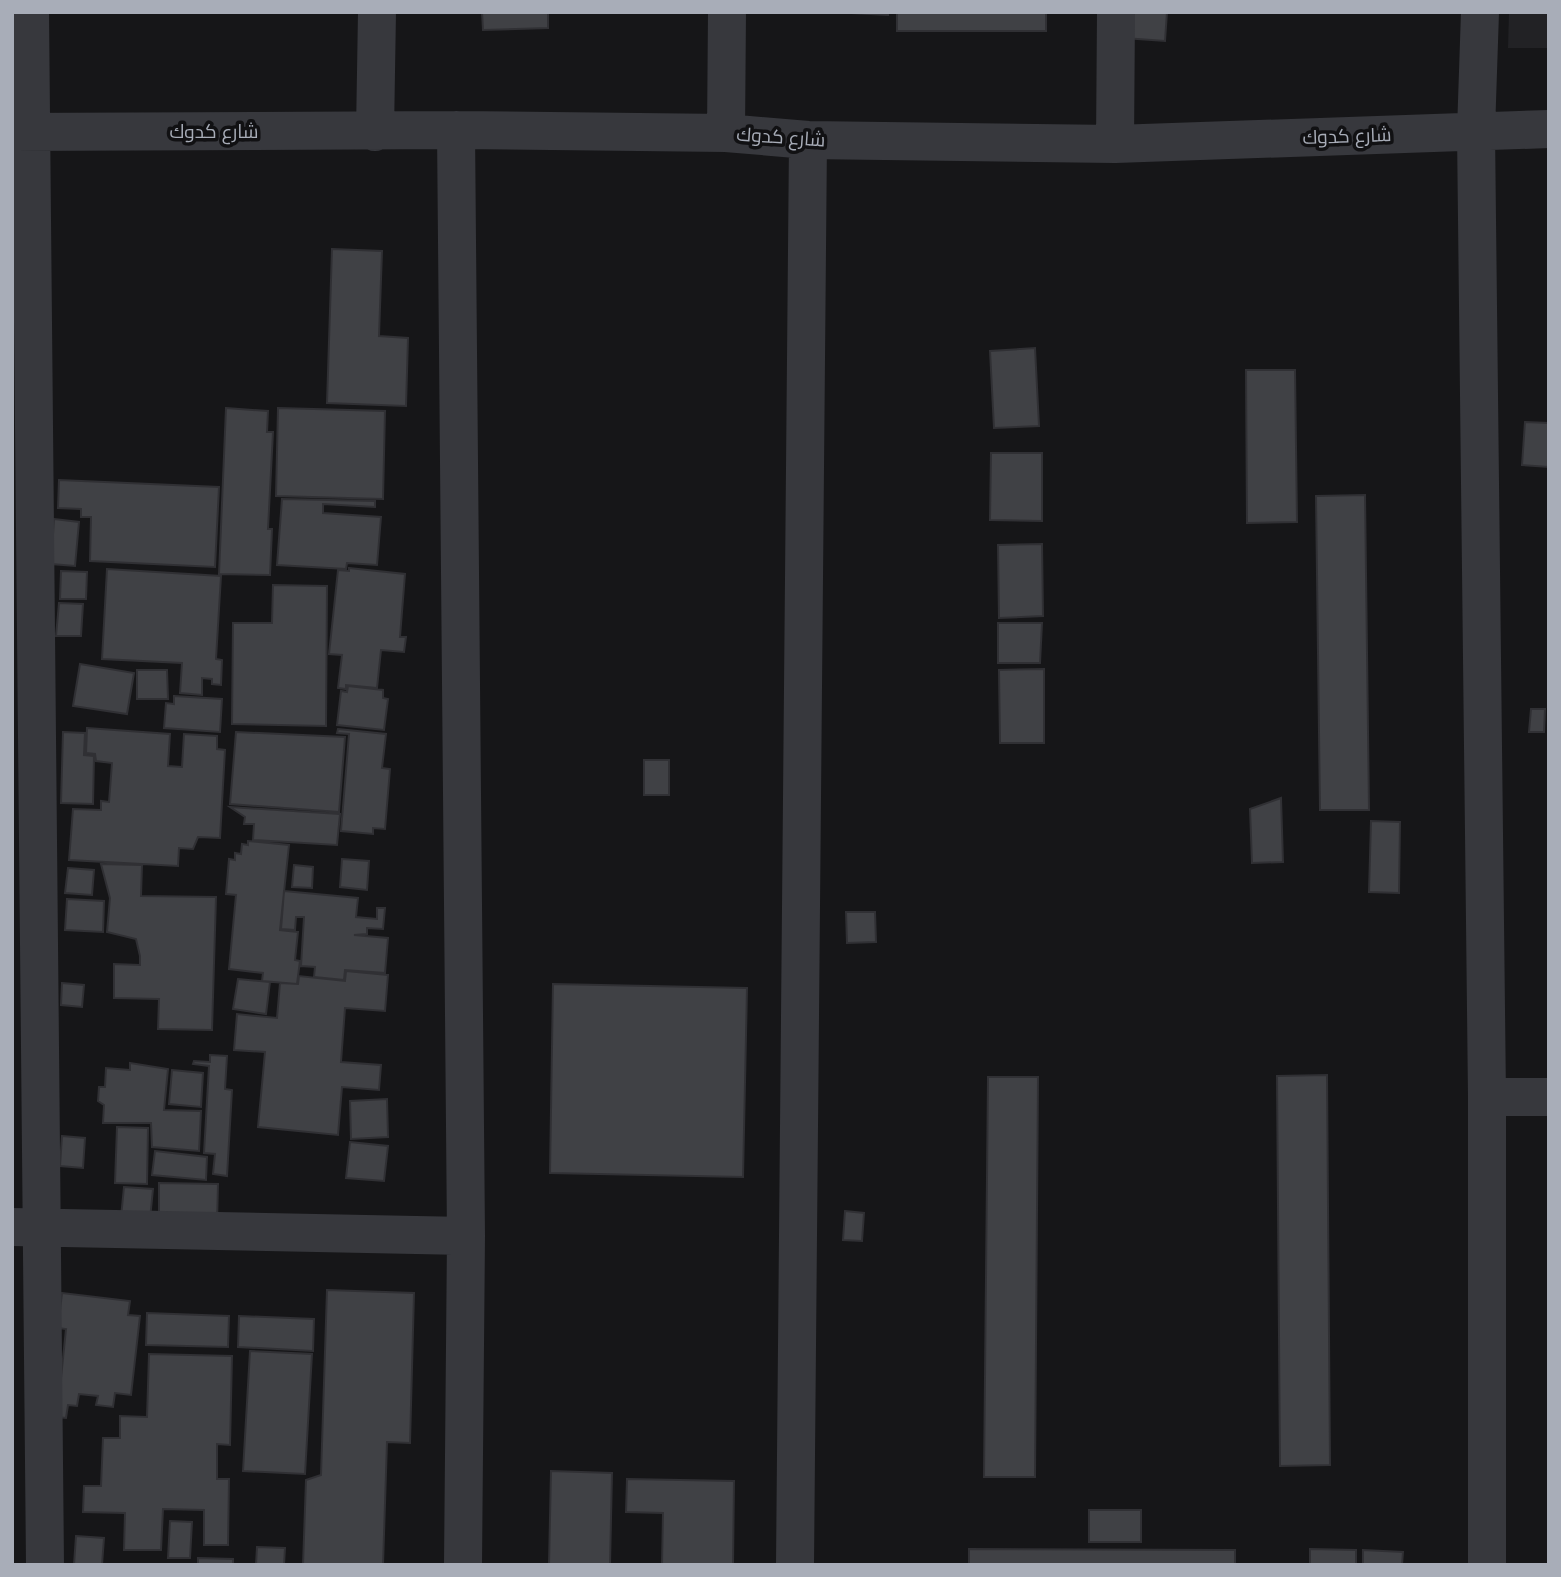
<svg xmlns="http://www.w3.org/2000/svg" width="1561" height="1577" font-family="'Fira Sans',Cairo,sans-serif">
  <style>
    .built { fill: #222225 }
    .building { fill: #404145; stroke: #303034; stroke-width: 2 }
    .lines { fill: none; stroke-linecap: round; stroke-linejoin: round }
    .minor { stroke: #37383d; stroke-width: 38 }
    .labels { text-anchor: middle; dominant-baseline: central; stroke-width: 7; stroke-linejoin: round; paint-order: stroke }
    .street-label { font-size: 19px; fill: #a8adb8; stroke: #111113 }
  </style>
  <rect width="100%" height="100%" fill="#161618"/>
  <path class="built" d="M1509,12H1549V48H1508Z"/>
  <path class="building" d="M482,12H548V28L483,30Z
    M832,12H888V15Z
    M897,12H1046V31H897Z
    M1126,12H1167L1165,41L1124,38Z
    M332,249L382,251L379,336L408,338L406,406L327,403Z
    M1035,348L1039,426L994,428L990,351Z
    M1246,370H1295L1297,522L1247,523Z
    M226,408L268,411L267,432H273L268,529H272L270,575L219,574Z
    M278,408L385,411L383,499L276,496Z
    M1525,422L1549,423V467L1522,465Z
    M991,453H1042V521L990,520Z
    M59,480L219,487L215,567L90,561L91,517H81V509L58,508Z
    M1365,495L1369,810H1320L1316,496Z
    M282,499L375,501V507L323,504V513L381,517L377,565L347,563L346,569L277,565Z
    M54,519L79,522L75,566L51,564Z
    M1042,544L1043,616L999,618L998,545Z
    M349,568L405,574L400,637H406L404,652L381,650L377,688L346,685V689L338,688L342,655L329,654L338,570L349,571Z
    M107,569L221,576L216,659L222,660L221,685L212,684V679L202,678V695L180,693L182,663L102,659Z
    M61,571L87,572L86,599H60Z
    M273,585L327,586L326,726L232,724L233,623H272Z
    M59,603L83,604L81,636H56Z
    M998,623H1042L1040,663H998Z
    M80,664L134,673L127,714L73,706Z
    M1044,669V743H1000L999,670Z
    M137,670H167L168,699H137Z
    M348,686L383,690V698L388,699L384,730L337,725L341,691L347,692Z
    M174,696L222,699L220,732L164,728L166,703L174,704Z
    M1531,709H1545L1544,732H1529Z
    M87,728L170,734L168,766L182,767L184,734L217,736V749L225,750L220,838L198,837L193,849L179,848L178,866L69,860L73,809L101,810V801L109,802L112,763L96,761L95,754L86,753Z
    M338,729L386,734L382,768L390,769L385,829L373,828V834L341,831L349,734L337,733Z
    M63,732L85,733L84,755L94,756L93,804L61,803Z
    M236,732L345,737L339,812L230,804Z
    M644,760H669V795H644Z
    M1281,798L1283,862L1252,863L1250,809Z
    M230,807L340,814L337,845L253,840L254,824H244L245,817Z
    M1371,821L1400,822L1399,893L1369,892Z
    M248,841L289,845L280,930L298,932L295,960L300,961L297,984L262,981L263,973L229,969L236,895L226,894L229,859L235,860V853L241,854L242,844L248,845Z
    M342,859L369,861L367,890L340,887Z
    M101,864L142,865L141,896L216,897L212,1030L158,1029L159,999L114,998V964L140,965V956L136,939L107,932L110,898Z
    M294,865L313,867L312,888L292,887Z
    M68,868L94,870L92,895L65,893Z
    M284,891L358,898L356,917L377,919V908H385L383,929L367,928V934L354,935L388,938L385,973L345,970L344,980L314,977L315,967L301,966L304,917H296L295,930L281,929Z
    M67,899L104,901L103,932L65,930Z
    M846,912H875L876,942L847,943Z
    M346,971L388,975L385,1011L345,1008L341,1062L381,1065L379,1090L342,1087L338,1135L258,1127L265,1052L234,1050L237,1014L277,1018L280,983L298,984L299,976L345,981Z
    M238,979L270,982L266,1014L233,1009Z
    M62,983L84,985L82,1007L61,1005Z
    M553,984L747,988L743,1177L550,1173Z
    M210,1055L227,1056L225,1089L232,1090L227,1176L213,1174L215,1154L204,1153L209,1066L193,1064L194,1061L210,1062Z
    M130,1063L168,1069L164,1110L201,1111L199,1151L152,1147L151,1123H103L104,1105L98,1101L99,1087H105L106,1068L130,1070Z
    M172,1070L203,1073L201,1107L169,1104Z
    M1327,1075L1330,1465L1280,1466L1277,1076Z
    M988,1077H1038L1035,1477H984Z
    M387,1099L388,1137L351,1139L350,1101Z
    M117,1127L148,1128L147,1184L115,1183Z
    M62,1136L85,1138L83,1168L60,1166Z
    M350,1142L388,1146L384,1181L346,1178Z
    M155,1151L207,1157L206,1180L152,1175Z
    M159,1183L218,1184L217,1223L159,1222Z
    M124,1187L153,1189L150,1219L121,1217Z
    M845,1211L864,1213L862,1241L843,1240Z
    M327,1290L414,1293L410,1443L387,1442L383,1565H303L306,1480L321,1475Z
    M62,1293L130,1301L128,1315L140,1316L131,1395L115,1393L113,1407L96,1405L98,1396L79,1394L77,1406L68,1405L66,1418L57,1417L66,1329L58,1328Z
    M147,1313L229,1316L228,1347L146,1345Z
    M239,1316L314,1319L313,1351L238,1347Z
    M250,1351L312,1354L305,1474L243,1471Z
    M149,1354L232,1356L230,1445L217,1444V1479H229L228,1545H204V1510L163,1509L161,1550H124L125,1513L83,1512L84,1486H101L103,1438H120V1416L147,1417Z
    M551,1471L612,1473L610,1565H549Z
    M627,1479L734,1481L733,1565H662L663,1513L626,1512Z
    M1089,1510H1141V1542H1089Z
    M170,1521L192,1522L190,1558H168Z
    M76,1536L104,1538L102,1565H74Z
    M257,1547L285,1548L284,1565H256Z
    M969,1549L1235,1550V1565H969Z
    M1310,1549L1356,1550V1565H1310Z
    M1363,1550L1403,1552L1402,1565H1363Z
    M198,1558L233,1559V1565H198Z"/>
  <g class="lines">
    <path class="minor" d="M30,12L45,1565
      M1480,12L1476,131L1487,1097V1565
      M456,130L466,1236L463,1565
      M12,132L456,130L726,133L808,140L1115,144L1549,129
      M375,132L377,12
      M726,133L727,12
      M1115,144L1116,12
      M1487,1097H1549
      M12,1227L466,1236
      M795,1565L808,140"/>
  </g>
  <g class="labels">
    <g class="street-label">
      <text x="214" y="131">شارع كدوك</text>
      <text transform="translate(1347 136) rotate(-2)">شارع كدوك</text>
      <text transform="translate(781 137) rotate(4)">شارع كدوك</text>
    </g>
  </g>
  <rect width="1561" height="1577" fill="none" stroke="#a8adb8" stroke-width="28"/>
</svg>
